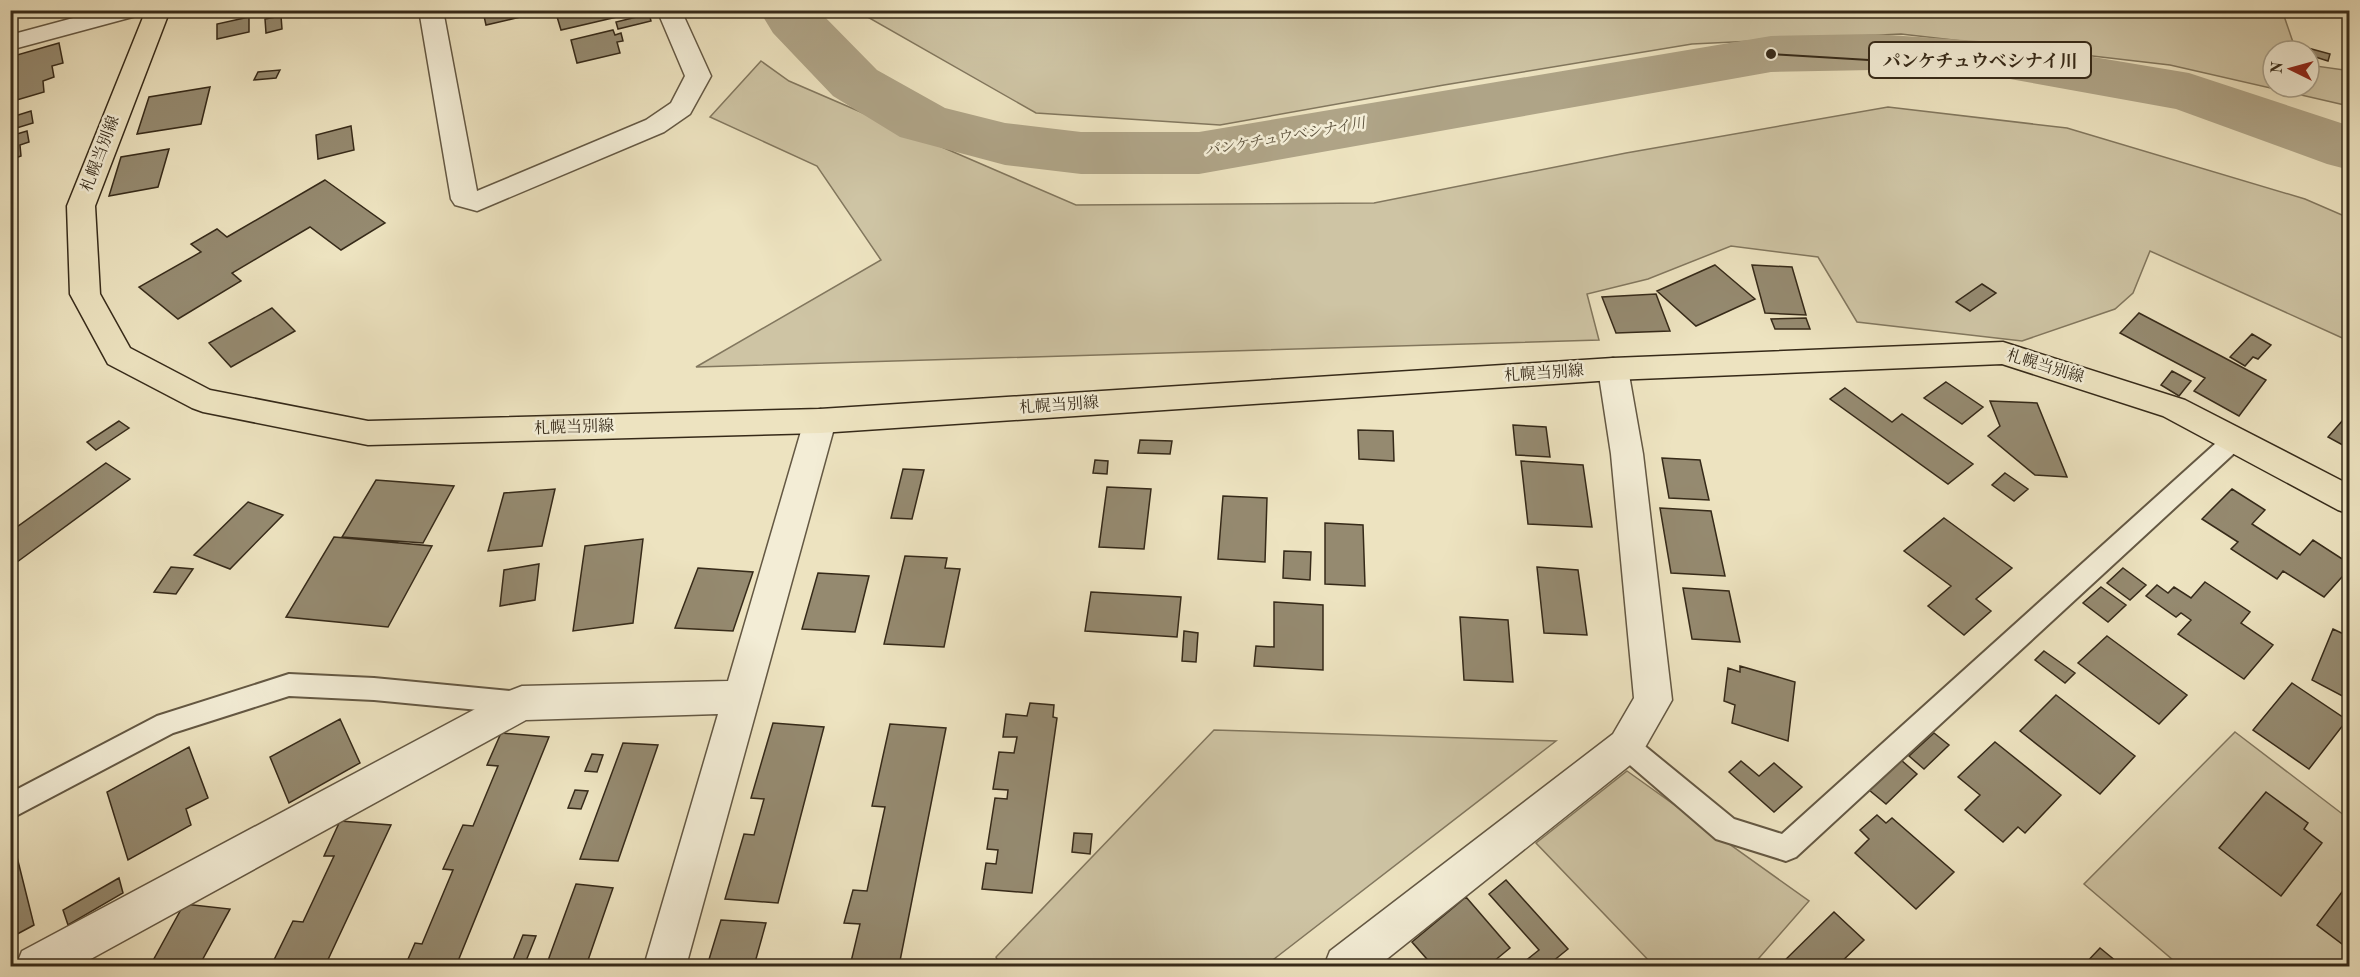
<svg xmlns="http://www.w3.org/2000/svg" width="2360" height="977" font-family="'Old Standard TT','Noto Serif JP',serif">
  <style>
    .green { fill: #cec4a4; stroke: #82775e; stroke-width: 1.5 }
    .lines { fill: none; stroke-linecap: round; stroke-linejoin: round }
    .river { fill: #afa487; fill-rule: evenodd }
    .building { fill: #958a70; stroke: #362a19; stroke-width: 1.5 }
    .service-casing { stroke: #645843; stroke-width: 4 }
    .minor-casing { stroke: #645843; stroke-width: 3 }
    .primary-casing { stroke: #362a19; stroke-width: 3 }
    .service { fill: #f3edd6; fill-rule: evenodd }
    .minor { fill: #f3edd6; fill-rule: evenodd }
    .primary { fill: #ede3c0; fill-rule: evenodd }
    .labels { text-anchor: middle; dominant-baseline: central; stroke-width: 5; stroke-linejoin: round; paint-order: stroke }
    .far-water-label { font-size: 15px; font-style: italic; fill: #5a4f3a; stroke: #f3edd6 }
    .street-label { font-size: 16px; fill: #362a19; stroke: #f3edd6 }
    .leader { fill: none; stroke: #362a19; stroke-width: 2 }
    .callout-dot { fill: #362a19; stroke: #f3edd6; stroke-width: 2 }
    .callout { fill: #f3edd6; stroke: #362a19; stroke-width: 2 }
    .callout-label { font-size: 18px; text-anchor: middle; font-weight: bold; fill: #362a19 }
  </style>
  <rect width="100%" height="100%" fill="#ede3c0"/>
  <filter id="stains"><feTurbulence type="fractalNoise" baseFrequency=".00333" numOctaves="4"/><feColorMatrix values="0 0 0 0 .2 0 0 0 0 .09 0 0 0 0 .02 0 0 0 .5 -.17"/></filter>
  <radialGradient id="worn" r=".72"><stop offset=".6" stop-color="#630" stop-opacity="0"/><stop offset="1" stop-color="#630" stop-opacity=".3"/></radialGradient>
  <path class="green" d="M857,11H2255L2283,13L2296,51H2273V87H2309V65L2344,70L2349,65V106L2170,65L1901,34L1692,44L1444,85L1220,125L1036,113Z
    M761,61L789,81L1076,205L1374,203L1626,153L1888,107L2067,128L2305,199L2349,218V341L2150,251L2133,293L2115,309L2022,341L1857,322L1818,257L1731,246L1648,279L1587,294L1599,340L696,367L881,260L817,166L710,117Z
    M1214,730L1556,741L1265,966H1001L996,957Z
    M2235,732L2349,819V966H2180L2084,884Z
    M1627,771L1809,901L1752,966H1654L1536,843Z"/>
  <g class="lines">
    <path class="river" d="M759,10H818L877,70L945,108L1005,123L1081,132H1199L1771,36L1873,34L2010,43L2189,73L2350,126V170L2327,164L2176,109L2010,79L1873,70L1771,72L1199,174H1081L1005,165L900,137L833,96L773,33Z"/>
  </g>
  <path class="building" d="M476,10H528L529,15L486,25L484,16L477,17Z
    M555,10H629L630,14L561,30Z
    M649,14L651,21L618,29L616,22Z
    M281,16L282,29L266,33L265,19Z
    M249,17V32L217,39V24Z
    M613,30L615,35L621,33L623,41L617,42L620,53L577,63L571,40Z
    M59,43L63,63L52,66L54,77L43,81L44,92L10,102V57Z
    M2308,48L2330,54L2328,61L2309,55Z
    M280,70L276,78L254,80L258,72Z
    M210,87L201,124L137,134L149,97Z
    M14,106L15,116L31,111L33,123L10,130V107Z
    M351,126L354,150L318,159L316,135Z
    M27,131L29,142L20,145L21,156L10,160V136Z
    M169,149L158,187L109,196L121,157Z
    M325,180L385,223L341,250L310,227L232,273L241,281L178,319L139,287L201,252L191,244L217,229L227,237Z
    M1715,265L1755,299L1696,326L1657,291Z
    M1752,265L1792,267L1806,315L1765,313Z
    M1982,284L1996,293L1970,311L1956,302Z
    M1656,294L1670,331L1616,333L1602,297Z
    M272,308L295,331L231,367L209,343Z
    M2139,313L2221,356L2266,380L2239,416L2194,391L2205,378L2120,333Z
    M1806,318L1810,329H1775L1771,319Z
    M2252,334L2271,345L2258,359L2253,357L2245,366L2230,357Z
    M2172,371L2191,381L2179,396L2161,385Z
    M1946,382L1983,407L1962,424L1924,398Z
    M1845,388L1892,422L1902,414L1973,464L1948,484L1830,399Z
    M1990,401L2037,403L2067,477L2035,475L1988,436L2000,426Z
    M2350,412V449L2328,437Z
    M119,421L129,428L96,450L87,442Z
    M1513,425L1546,427L1550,457L1516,455Z
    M1358,430L1393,431L1394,461L1359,459Z
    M1140,440L1172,441L1170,454L1138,453Z
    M1662,458L1700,460L1709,500L1669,498Z
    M1095,460L1108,461L1107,474L1093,473Z
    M1521,461L1583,465L1592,527L1528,524Z
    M106,463L130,479L13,565L10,564V532Z
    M903,469L924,470L912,519L891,518Z
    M2005,473L2028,489L2014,501L1992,485Z
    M376,480L454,486L423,543L342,537Z
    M1107,487L1151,489L1144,549L1099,547Z
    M555,489L542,546L488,551L504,493Z
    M2232,489L2265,510L2252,524L2300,555L2313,540L2350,564V568L2324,597L2283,571L2277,579L2231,549L2238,542L2202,519Z
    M1223,496L1267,498L1265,562L1218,559Z
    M248,502L283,515L230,569L194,555Z
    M1660,508L1711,511L1725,576L1671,573Z
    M1944,518L2012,568L1976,599L1991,611L1964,635L1928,606L1951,586L1904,551Z
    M1325,523L1363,525L1365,586L1325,584Z
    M334,537L432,546L388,627L286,617Z
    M643,539L633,623L573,631L585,546Z
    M1284,551L1311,552L1310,580L1283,578Z
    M905,556L947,558L945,568L960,569L944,647L884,644Z
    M539,564L535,600L500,606L504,570Z
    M171,567L193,569L176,594L154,592Z
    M1537,567L1578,570L1587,635L1544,633Z
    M698,568L753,572L733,631L675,628Z
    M2123,568L2146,585L2130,600L2107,583Z
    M818,573L869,576L855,632L802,629Z
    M2205,582L2250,612L2241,623L2273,645L2244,679L2178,634L2191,620L2181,613L2176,617L2146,596L2157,585L2168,593L2174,587L2191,598Z
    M2101,587L2126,605L2108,622L2083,603Z
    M1683,588L1729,591L1740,642L1692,639Z
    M1091,592L1181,597L1177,637L1085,631Z
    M1274,602L1323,605V670L1254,666L1256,646L1274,647Z
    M1460,617L1508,620L1513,682L1464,680Z
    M2333,629L2350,637V700L2312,680Z
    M1184,631L1198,633L1196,662L1182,661Z
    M2107,636L2187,695L2159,724L2078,663Z
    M2044,651L2075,673L2065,683L2035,660Z
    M1740,666L1795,682L1788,741L1732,723L1735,705L1724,701L1728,668L1740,672Z
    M2292,683L2347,720L2309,769L2253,730Z
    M2056,695L2135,756L2100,794L2020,731Z
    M1030,703L1054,705L1053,717L1057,718L1032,893L982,889L986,863L996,864L998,850L987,849L995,798L1007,799L1008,790L993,789L999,752L1014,753L1017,737H1003L1006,714L1027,716Z
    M340,719L360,763L289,803L270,757Z
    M773,723L824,727L778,903L725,899L744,834L754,835L764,799L751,798Z
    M890,724L946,728L899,966H850L860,924L844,923L853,890L867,891L885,807L872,806Z
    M501,733L549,737L456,966H405L415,943L422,944L453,870L443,869L463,825L473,826L498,766L487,765Z
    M1934,733L1949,745L1924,769L1909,756Z
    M1995,742L2061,795L2025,833L2018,827L2003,842L1965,810L1980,795L1958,777Z
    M623,743L658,745L618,861L580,859Z
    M189,747L208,798L186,809L191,825L128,860L107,792Z
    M592,754L603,755L597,772L585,771Z
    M1901,760L1917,774L1886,804L1869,790Z
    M1741,761L1759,776L1774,763L1802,787L1774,812L1729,772Z
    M575,790L588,791L581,809L568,808Z
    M2266,792L2308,823L2304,829L2322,843L2281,896L2219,848Z
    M1877,815L1886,823L1892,818L1954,872L1916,909L1855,853L1869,839L1860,830Z
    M340,821L391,825L325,966H271L293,921L303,922L334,856H324Z
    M1074,833L1092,834L1090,854L1072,852Z
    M17,857L34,925L10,938V861Z
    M119,878L123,893L68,925L63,910Z
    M1506,880L1568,949L1547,966H1528L1524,962L1539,950L1489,894Z
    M576,884L613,888L586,966H546Z
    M2345,888L2350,891V950L2317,925Z
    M1466,897L1510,948L1488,966H1433L1412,942Z
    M184,904L230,909L199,966H150Z
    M1834,912L1864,940L1837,966H1779Z
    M721,920L766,923L754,966H707Z
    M523,935L536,936L526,961L513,960Z
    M2100,948L2122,966H2083Z"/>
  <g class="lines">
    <g class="service-casing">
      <path id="service" d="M2234,432L2242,434L2245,440L2242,446L1796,857L1786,861L1716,839L1617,754L1613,746L1617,738L1626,734L1635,738L1734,819L1782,834L2226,434Z
        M289,674L374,678L521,692L530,695L534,703L530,711L521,714L374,700L289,696L173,733L10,819V793L157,716Z"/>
    </g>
    <g class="minor-casing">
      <path id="minor" d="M103,10H144L140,15L10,50V35Z
        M419,10H443L477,191L646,120L671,103L685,76L657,10H681L711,76L690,114L664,132L477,211L455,205L451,199Z
        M1613,358L1624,361L1628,369L1643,454L1672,700L1639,758L1378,966H1324L1330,951L1613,734L1634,698L1611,454L1598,369L1602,361Z
        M820,409L831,412L836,421L686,966H644L718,714L526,720L78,966H16L22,951L509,691L522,686L728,681L804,421L809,412Z"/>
    </g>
    <g class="primary-casing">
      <path id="primary" d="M146,10H170L95,206L100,294L130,348L210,390L368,421L820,409L1613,358L2003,342L2185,400L2350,485V514L2338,510L2163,416L2002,364L1613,380L820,433L368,445L203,412L192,408L108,364L70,294L67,206Z"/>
    </g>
    <use href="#service" class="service"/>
    <use href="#minor" class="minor"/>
    <use href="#primary" class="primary"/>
  </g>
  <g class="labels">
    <g class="far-water-label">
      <text transform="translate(1285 138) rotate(-10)">パンケチュウベシナイ川</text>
    </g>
    <g class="street-label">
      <text transform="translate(101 154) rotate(-69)">札幌当別線</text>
      <text transform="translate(2045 367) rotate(17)">札幌当別線</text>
      <text transform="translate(1544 374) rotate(-4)">札幌当別線</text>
      <text transform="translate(1059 406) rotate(-4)">札幌当別線</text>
      <text transform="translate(574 428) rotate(-2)">札幌当別線</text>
    </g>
  </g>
  <path class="leader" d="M1771 54L1869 60"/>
  <circle class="callout-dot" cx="1771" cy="54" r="6"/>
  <rect class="callout" x="1869" y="42" width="222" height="36" rx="6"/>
  <g class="callout-label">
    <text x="1980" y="67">パンケチュウベシナイ川</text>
  </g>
  <rect width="2360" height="977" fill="none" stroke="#ede3c0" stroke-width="36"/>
  <rect x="12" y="12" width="2336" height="953" fill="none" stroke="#362a19" stroke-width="3"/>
  <rect x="18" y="18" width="2324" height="941" fill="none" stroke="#362a19" stroke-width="1.5"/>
  <g transform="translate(2291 69) rotate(275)"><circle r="28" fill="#f3edd6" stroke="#a79f8a" stroke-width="1.5"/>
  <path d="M0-4.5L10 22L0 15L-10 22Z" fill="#8f2418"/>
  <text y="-9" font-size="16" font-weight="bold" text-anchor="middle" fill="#362a19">N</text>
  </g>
  <rect width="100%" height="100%" filter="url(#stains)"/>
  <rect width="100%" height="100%" fill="url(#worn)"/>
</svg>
